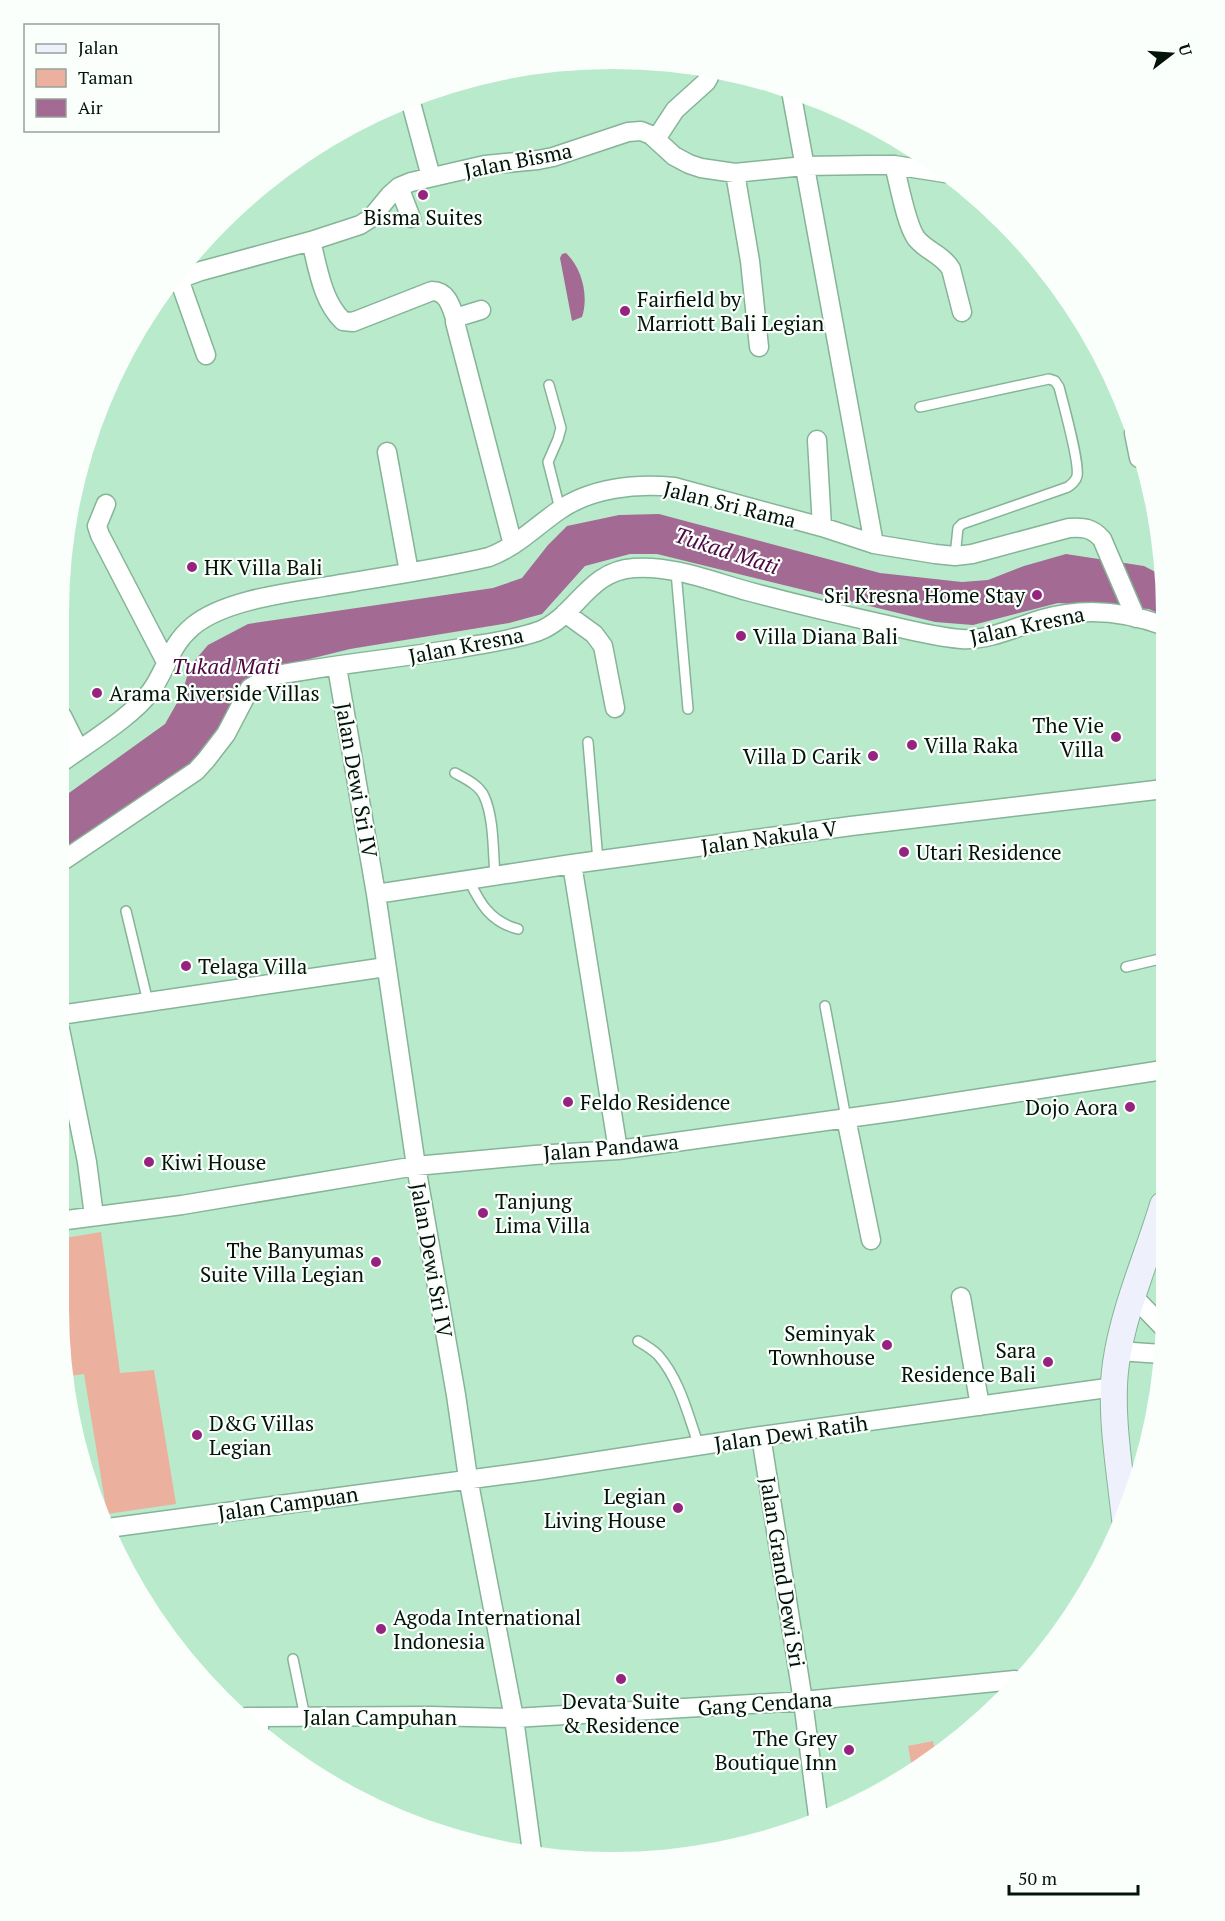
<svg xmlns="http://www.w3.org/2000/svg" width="1225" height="1921" font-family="'PT Serif',serif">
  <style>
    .green { fill: #ecb09f }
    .water { fill: #a36a93 }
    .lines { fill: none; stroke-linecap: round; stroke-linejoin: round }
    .service-casing { stroke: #85b497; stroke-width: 12 }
    .minor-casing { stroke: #85b497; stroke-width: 21 }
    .secondary-casing { stroke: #85b497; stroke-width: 28 }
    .service { stroke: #fff; stroke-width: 9 }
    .minor { stroke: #fff; stroke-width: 18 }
    .secondary { stroke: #eef0fc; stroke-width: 26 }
    .poi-dot { fill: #972380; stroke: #fafffc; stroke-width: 2 }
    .labels { text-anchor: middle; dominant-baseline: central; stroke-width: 4.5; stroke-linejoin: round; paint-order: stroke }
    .street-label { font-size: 21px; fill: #031309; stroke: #fafffc }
    .poi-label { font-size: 21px; fill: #031309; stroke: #fafffc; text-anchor: start }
    .water-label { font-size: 22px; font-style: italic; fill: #4f0642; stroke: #fafffc }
  </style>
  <rect width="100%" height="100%" fill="#baeacc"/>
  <path class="green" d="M101,1232L120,1373L154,1370L176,1504L107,1514L84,1374L70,1376L59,1308V1239Z
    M933,1741L936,1755L920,1769L913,1773L908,1746Z"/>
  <path class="water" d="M566,253C582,268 589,296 582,317L572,321L560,258L562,254Z
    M659,514L880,573L962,582L988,580L1024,566L1066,554L1144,566L1165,577V616L1149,609L1058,603L973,625L935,622L657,554H630L585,566L542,614L509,623L350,649L269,669L236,690L222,726L205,754L61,861L62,798L165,724L182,694L190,666L208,645L248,624L493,588L522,578L548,545L567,526L619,515Z"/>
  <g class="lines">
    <g class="service-casing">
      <path id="service" d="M549,385L561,428L558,439L548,462L560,509
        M920,407L1049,379L1055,381L1059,387C1063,403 1080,463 1077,476C1076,481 1072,484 1068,487L962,524L958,528L955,556
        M676,572L688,709
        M588,742L598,861
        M455,773C466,779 479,785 484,796C494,817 493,852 495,876
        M469,880C480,904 491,922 518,929
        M126,911L148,1002
        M1126,967L1164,958
        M825,1006L846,1118
        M638,1341C645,1345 652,1349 658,1355C680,1380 688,1415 699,1446
        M293,1659L305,1717
        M263,1735L264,1717"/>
    </g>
    <g class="minor-casing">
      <path id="minor" d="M791,91L874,544
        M410,99L431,177
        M656,139L675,110L706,82L709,77L708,69
        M894,165C899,183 906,224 916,238C926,251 943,255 951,269L962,312
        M735,173L750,261L759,347
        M399,187L411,218
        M311,241C318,268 322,301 343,321L353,322L432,291C447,291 451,306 455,318
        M179,279L206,355
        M168,283L201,271L311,241L360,225L371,218L390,195L399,187L411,182L485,165L538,160L553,157L628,132L641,131L651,135L674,156L689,164L701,168L735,173L804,166L869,165H894L951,174
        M481,310L455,318V322L513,545
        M1134,433L1139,458
        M817,440L822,527
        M387,452L409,572
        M106,504L97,526L100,535L166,662
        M565,613L594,634L603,646L615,708
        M337,667L376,894L416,1166L456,1395L468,1478L514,1718L532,1852
        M62,716L79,750
        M62,762C88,743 133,716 151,691C167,669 169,646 193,626C223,601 285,593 323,587C378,577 435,570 489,557C516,547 535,527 558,511C590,488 636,483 674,487L822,527L874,544L935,554L955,556L972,554L1069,528C1084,527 1092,528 1102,539L1136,618
        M61,862L196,771L206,760L226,734L250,688L262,681L277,675C338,664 400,658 461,648C487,643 514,640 539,631C577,616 587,571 634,568C671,565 711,581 747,591C792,603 838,614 883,624C909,630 935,637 961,639C988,641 1016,627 1042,619C1083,607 1125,611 1165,626
        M572,864L618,1150
        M376,894L572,864L851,826L1164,789
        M60,1015L386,967
        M60,1029L87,1162L94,1216
        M846,1118L871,1240
        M59,1221L182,1205L416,1166L535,1155L618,1150L898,1111L1163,1070
        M1132,1295L1162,1326
        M961,1297L980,1406
        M1118,1351L1162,1354
        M761,1436L803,1701L818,1816
        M108,1528L540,1470L761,1436L1114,1387
        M246,1717L430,1716L514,1718L803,1701L1015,1680"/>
    </g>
    <g class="secondary-casing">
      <path id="secondary" d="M1125,1519C1120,1471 1109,1410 1116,1363C1124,1308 1147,1258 1163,1205"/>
    </g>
    <use href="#service" class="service"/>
    <use href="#minor" class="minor"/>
    <use href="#secondary" class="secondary"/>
  </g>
  <g class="poi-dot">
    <circle cx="423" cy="195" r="6"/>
    <circle cx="625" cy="311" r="6"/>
    <circle cx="192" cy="567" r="6"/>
    <circle cx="1037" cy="595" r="6"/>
    <circle cx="741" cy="636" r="6"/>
    <circle cx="97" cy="693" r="6"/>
    <circle cx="1116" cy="737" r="6"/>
    <circle cx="912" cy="745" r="6"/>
    <circle cx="873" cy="756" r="6"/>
    <circle cx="904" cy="852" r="6"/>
    <circle cx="186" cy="966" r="6"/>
    <circle cx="568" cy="1102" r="6"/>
    <circle cx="1130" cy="1107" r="6"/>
    <circle cx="149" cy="1162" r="6"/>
    <circle cx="483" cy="1213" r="6"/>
    <circle cx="376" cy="1262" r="6"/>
    <circle cx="887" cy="1345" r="6"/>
    <circle cx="1048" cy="1362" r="6"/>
    <circle cx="197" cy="1435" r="6"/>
    <circle cx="678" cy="1508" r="6"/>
    <circle cx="381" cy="1629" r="6"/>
    <circle cx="621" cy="1679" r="6"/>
    <circle cx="849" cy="1750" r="6"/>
  </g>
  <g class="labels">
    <g class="street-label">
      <text transform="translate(518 160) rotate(-11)">Jalan Bisma</text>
      <text transform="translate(730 504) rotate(14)">Jalan Sri Rama</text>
      <text transform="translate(1027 625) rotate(-12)">Jalan Kresna</text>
      <text transform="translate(466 645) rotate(-11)">Jalan Kresna</text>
      <text transform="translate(357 780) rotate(80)">Jalan Dewi Sri IV</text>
      <text transform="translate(769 837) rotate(-8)">Jalan Nakula V</text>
      <text transform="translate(611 1147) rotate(-5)">Jalan Pandawa</text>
      <text transform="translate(432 1260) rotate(80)">Jalan Dewi Sri IV</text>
      <text transform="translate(791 1433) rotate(-8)">Jalan Dewi Ratih</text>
      <text transform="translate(288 1503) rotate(-8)">Jalan Campuan</text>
      <text transform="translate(783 1572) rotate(81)">Jalan Grand Dewi Sri</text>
      <text transform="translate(765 1703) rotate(-4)">Gang Cendana</text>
      <text x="380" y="1717">Jalan Campuhan</text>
    </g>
    <g class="poi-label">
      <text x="423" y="217" text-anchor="middle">Bisma Suites</text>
      <text x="637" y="299">Fairfield by<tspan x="637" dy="24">Marriott Bali Legian</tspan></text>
      <text x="204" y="567">HK Villa Bali</text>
      <text x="1025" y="595" text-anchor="end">Sri Kresna Home Stay</text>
      <text x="753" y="636">Villa Diana Bali</text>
      <text x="109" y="693">Arama Riverside Villas</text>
      <text x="1104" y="725" text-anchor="end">The Vie<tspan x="1104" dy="24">Villa</tspan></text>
      <text x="924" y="745">Villa Raka</text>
      <text x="861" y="756" text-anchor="end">Villa D Carik</text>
      <text x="916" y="852">Utari Residence</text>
      <text x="198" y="966">Telaga Villa</text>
      <text x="580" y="1102">Feldo Residence</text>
      <text x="1118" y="1107" text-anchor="end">Dojo Aora</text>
      <text x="161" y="1162">Kiwi House</text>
      <text x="495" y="1201">Tanjung<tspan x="495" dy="24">Lima Villa</tspan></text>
      <text x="364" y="1250" text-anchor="end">The Banyumas<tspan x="364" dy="24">Suite Villa Legian</tspan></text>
      <text x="875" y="1333" text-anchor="end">Seminyak<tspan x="875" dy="24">Townhouse</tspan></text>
      <text x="1036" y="1350" text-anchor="end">Sara<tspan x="1036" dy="24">Residence Bali</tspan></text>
      <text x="209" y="1423">D&amp;G Villas<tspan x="209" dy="24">Legian</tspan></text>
      <text x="666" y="1496" text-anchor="end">Legian<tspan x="666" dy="24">Living House</tspan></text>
      <text x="393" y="1617">Agoda International<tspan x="393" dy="24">Indonesia</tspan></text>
      <text x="621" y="1701" text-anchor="middle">Devata Suite<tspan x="621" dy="24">&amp; Residence</tspan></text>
      <text x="837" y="1738" text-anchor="end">The Grey<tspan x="837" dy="24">Boutique Inn</tspan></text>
    </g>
    <g class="water-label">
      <text transform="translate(727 550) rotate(18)">Tukad Mati</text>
      <text x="226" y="665">Tukad Mati</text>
    </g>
  </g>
  <path d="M0 0H1225V1921H0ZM612 69H613A543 543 0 0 1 1156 612V1309A543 543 0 0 1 613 1852H612A543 543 0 0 1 69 1309V612A543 543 0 0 1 612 69Z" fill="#fafffc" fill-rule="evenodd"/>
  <rect x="24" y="24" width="195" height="108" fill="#fafffc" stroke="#97a19b" stroke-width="1.5"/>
  <rect x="36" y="44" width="30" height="9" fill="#eef0fc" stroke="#97a19b" stroke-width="1.5"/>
  <text x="78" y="54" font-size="18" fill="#031309">Jalan</text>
  <rect x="36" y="69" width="30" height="18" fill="#ecb09f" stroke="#97a19b" stroke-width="1.5"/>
  <text x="78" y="84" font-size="18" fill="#031309">Taman</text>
  <rect x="36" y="99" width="30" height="18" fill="#a36a93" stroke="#97a19b" stroke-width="1.5"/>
  <text x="78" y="114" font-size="18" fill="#031309">Air</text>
  <g transform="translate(1171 54) rotate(73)" stroke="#fafffc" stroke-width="4.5" paint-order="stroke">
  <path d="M0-4.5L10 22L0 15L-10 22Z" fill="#031309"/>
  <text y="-9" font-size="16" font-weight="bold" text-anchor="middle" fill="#031309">U</text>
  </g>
  <path d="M1009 1885v9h129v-9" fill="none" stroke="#031309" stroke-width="3"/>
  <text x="1018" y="1885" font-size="18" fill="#031309" stroke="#fafffc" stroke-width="4.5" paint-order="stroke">50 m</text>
</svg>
